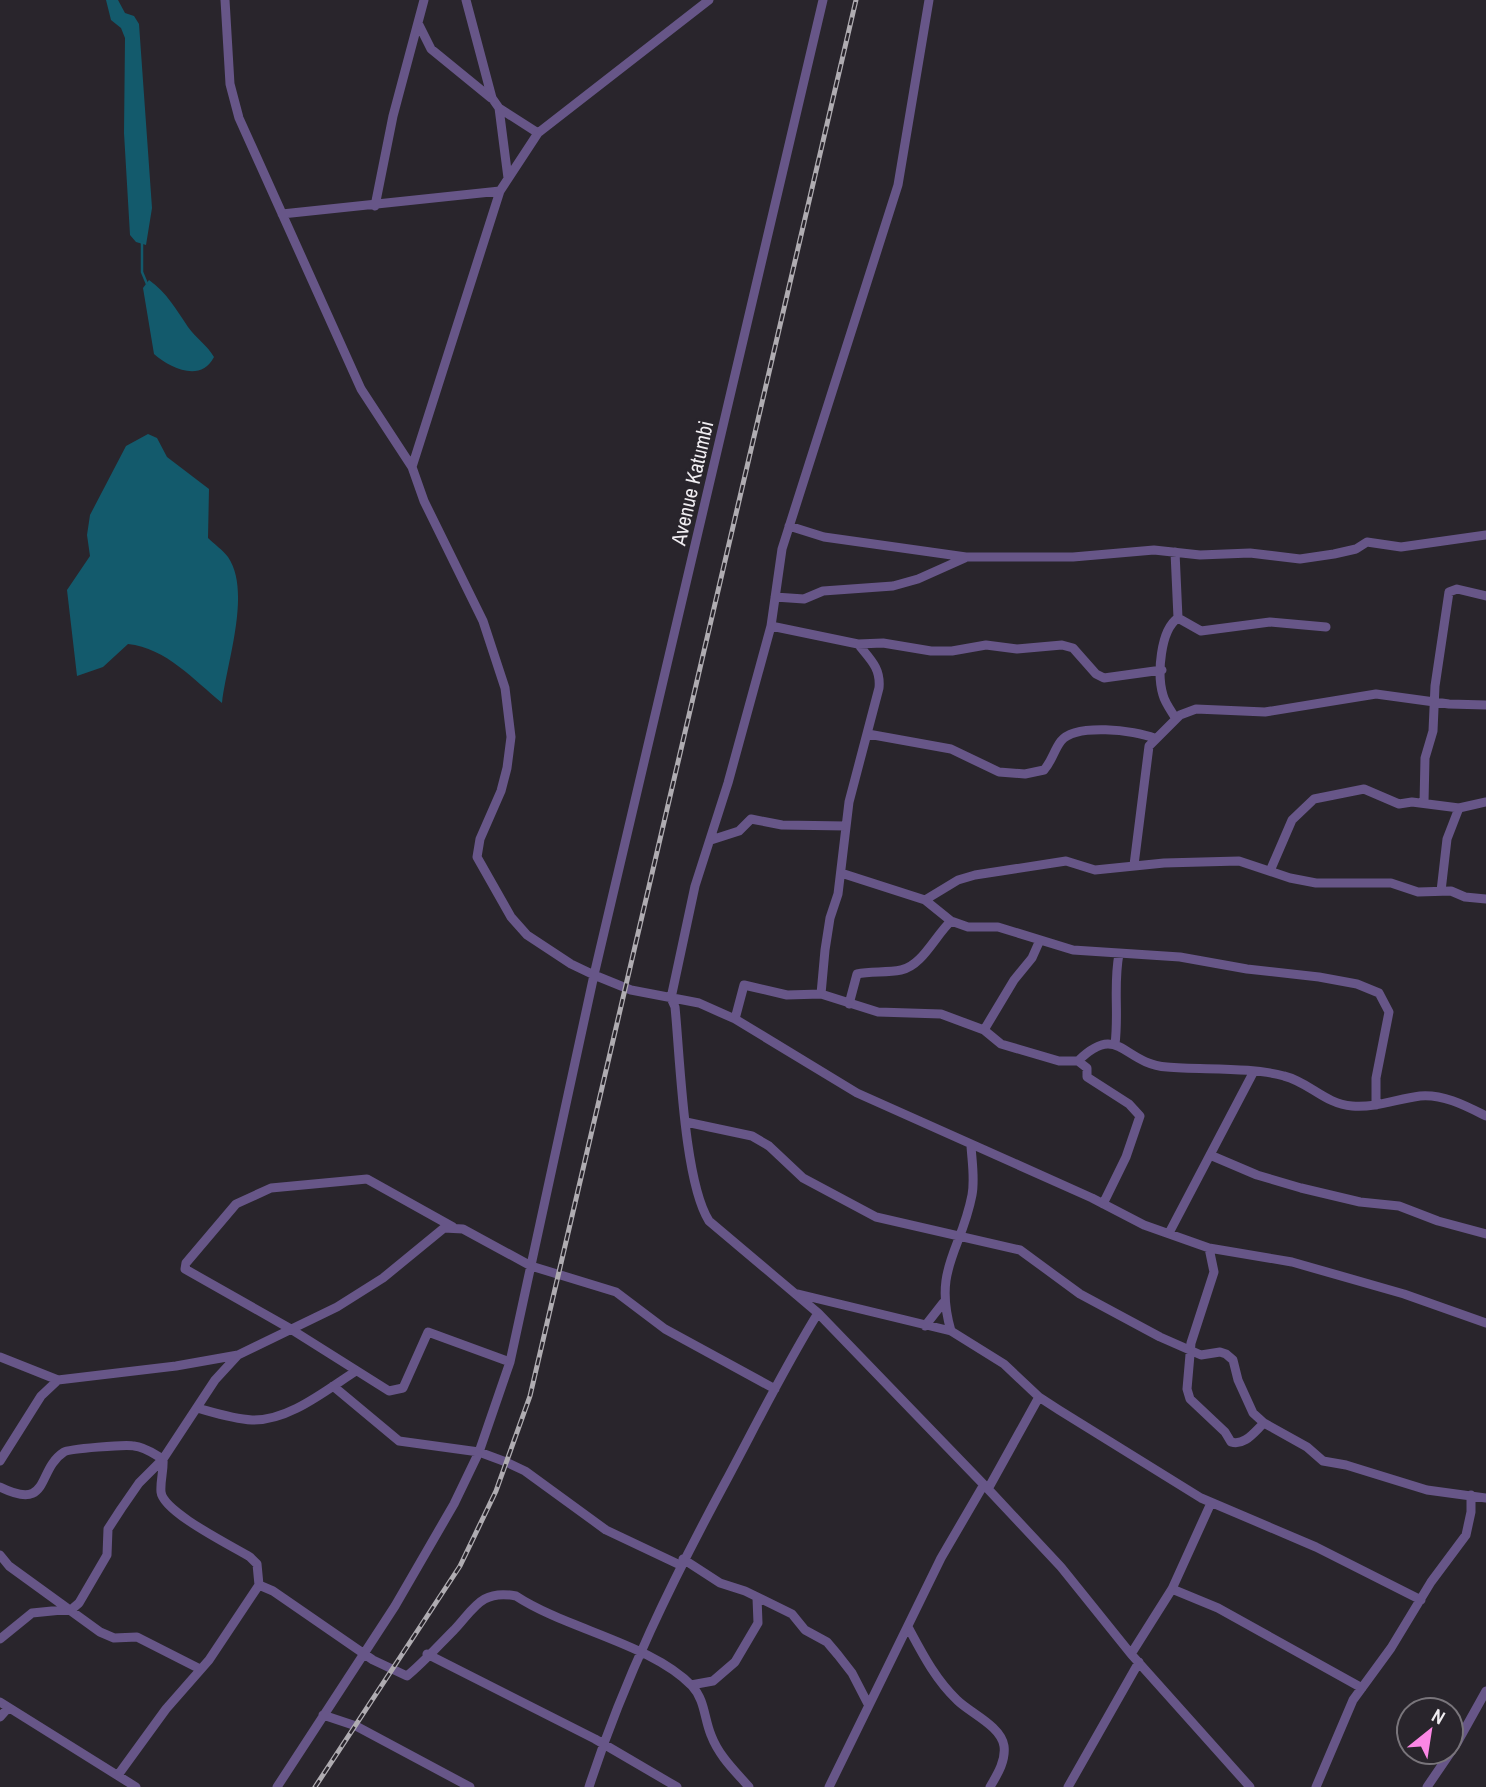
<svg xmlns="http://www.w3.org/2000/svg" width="1486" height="1787" font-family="'Archivo Narrow',sans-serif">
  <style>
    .water { fill: #135a6c }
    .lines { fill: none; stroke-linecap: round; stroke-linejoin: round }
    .stream { stroke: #135a6c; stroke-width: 2.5 }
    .street { stroke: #675688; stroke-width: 9 }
    .rail-casing { stroke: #afacb1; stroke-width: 5 }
    .rail { stroke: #29252c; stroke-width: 2.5; stroke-dasharray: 8; stroke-linecap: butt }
    .labels { text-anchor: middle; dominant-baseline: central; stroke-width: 5; stroke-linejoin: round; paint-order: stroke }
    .street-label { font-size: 21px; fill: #f0edf1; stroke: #29252c }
  </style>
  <rect width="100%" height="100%" fill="#29252c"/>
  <path class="water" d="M106,0H118L125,13L134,16L139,24L152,208L146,245L136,242L130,235L124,133L125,38L121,28L111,20Z
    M149,280C167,293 176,309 188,327C196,338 207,345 214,357C201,383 170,368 154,354L143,288Z
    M148,434L157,438L167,457L209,489L208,538C214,544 223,550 228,557C252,592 226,664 222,703C194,680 166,648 128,644L103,667L77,676L67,590L90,556L87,535L90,515L126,446Z"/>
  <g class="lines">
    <path class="stream" d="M142,242V272L147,284"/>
    <path class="street" d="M225,0L230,84L239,118L361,389L412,467L424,501L483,621L505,688L511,737L507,768L501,791L480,839L477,857L511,917L527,935L571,964L594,975L510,1362L479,1452L454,1504L395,1606L277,1787
      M466,0L492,98L499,108L538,133
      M823,0L594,975L631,990L699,1003L735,1019L857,1093L1092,1198L1144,1225L1209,1248L1292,1262L1404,1294L1486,1323
      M929,0L898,185L782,549L771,626L728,783L695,886L671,998L675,1007C680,1057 684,1182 709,1221L818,1313L988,1489L1061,1567L1131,1654L1250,1787
      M419,25L431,49L491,98
      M499,108L508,178
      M375,206L393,116L424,0
      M282,214L500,191
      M412,467L500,191L538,133L709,0
      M789,526L824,537L966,557H1073L1154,550L1200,555L1250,553L1300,559L1334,554L1356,549L1367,542L1401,547L1486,535
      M1175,552L1178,618L1201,631L1270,622L1326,627
      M775,597L804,599L823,591L893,586L918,579L965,558
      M771,626L858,644L883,643L931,651H952L986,645L1017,649L1062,645L1073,648L1096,674L1104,678L1162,670
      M1176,719C1172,712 1165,703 1163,695C1157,675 1160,630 1178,618
      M868,734L951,749L999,772L1025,774L1044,770C1052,761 1054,750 1061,741C1075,723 1135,730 1154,738
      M1424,803L1425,758L1433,731L1435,686L1449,592L1457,589L1486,596
      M711,840L739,831L751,819L782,825L846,826
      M1134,865L1149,746L1180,715L1196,709L1265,712L1376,694L1449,704L1486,705
      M1270,871L1292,820L1314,799L1364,789L1399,804L1412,802L1459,808L1486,802
      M841,873L925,900L958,880L975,875L1066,861L1095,870L1164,863L1239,861L1290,878L1316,883H1391L1418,892L1451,891L1465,897L1486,899
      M1441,891L1447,839L1459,808
      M925,900L951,921L968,927H998L1073,950L1180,957L1247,969L1319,977L1357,984L1379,993L1389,1012L1376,1078V1105
      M821,994L825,950L830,918L838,894L849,802L879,688C881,668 870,659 858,644
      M849,1004L857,974C871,971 886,973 901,970C922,966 935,936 951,921
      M735,1019L744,985L787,995L821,994L878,1012L941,1014L984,1030L1001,1044L1059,1061H1078C1119,1021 1123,1064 1167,1067C1202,1070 1252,1067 1284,1076C1309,1082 1325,1104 1352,1106C1376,1108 1397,1099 1420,1096C1444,1094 1466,1106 1486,1116
      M984,1030L1014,980L1032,958L1040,940
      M1115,1044C1119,1013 1113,985 1119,954
      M1078,1061L1087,1068V1077L1129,1104L1140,1116L1126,1157L1103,1204
      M686,1122L752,1136L769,1146L803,1178L876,1217L1020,1250L1080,1294L1160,1337L1201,1355L1220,1352L1226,1354L1233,1360L1238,1380L1253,1413L1264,1423L1307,1447L1323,1461L1346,1465L1427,1490L1486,1498
      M1210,1155L1257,1175L1301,1188L1360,1202L1399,1206L1438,1221L1486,1234
      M453,1227L367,1179L271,1188L236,1204L186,1263L185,1269L289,1328L389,1391L403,1388L428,1332L510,1362
      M1169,1233L1253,1073
      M1209,1248L1214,1272L1191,1343L1187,1389L1190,1399L1225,1432L1231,1442C1245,1446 1254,1432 1264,1423
      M798,1294L951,1331L1004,1364L1039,1397L1059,1410L1201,1498L1316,1547L1421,1600
      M925,1326L943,1303
      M951,1331C933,1268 961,1252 972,1195C975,1179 972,1162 971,1146
      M0,1357L58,1380L176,1366L238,1355
      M333,1386L399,1441L479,1452L506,1462L525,1471L606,1530L680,1565
      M197,1408C215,1413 233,1419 252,1420C289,1421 326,1390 356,1371
      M0,1461L41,1396L58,1380
      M0,1487C51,1512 36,1470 64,1452C69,1449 126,1444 134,1446C145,1447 154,1454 163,1459C164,1470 160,1481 161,1492C163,1512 232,1546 250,1557L257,1564L259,1585
      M988,1489L1039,1397
      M0,1555L9,1566L100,1632L114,1638L137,1637L200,1669
      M683,1559L720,1583L745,1591L792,1614L805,1630L827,1642L838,1655L852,1673L868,1704
      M1172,1589L1218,1608L1362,1688
      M908,1627C922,1653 935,1679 957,1700C970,1713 1001,1726 1004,1746C1006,1761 997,1775 990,1787
      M0,1639L32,1613L72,1609L79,1603L107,1555L108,1529L121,1509L139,1483L163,1459L215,1380L238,1355L337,1307L383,1278L444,1228L463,1229L531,1266L616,1292L665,1329L775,1389
      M427,1654L595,1739L677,1787
      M1131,1654L1172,1589L1211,1503
      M691,1685L713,1681L735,1662L758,1623L757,1598
      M0,1702L136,1787
      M323,1715L356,1726L470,1787
      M0,1717L8,1708
      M118,1775L166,1709L209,1660L259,1585L273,1591L373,1660L407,1676C423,1663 439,1645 454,1630C474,1609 481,1589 516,1596C566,1629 652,1644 692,1686C705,1700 704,1718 711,1735C719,1756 734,1770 749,1787
      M589,1787C624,1679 672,1581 726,1481C756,1425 784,1368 818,1313
      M829,1787L941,1558L983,1486
      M1068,1787L1139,1662
      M1316,1787L1353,1700L1391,1648L1431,1582L1466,1535L1471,1512V1495
      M1427,1787L1457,1743L1486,1691"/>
    <g class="rail-casing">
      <path id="rail" d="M315,1787L460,1566L496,1491L530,1396L856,0"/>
    </g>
    <use href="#rail" class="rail"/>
  </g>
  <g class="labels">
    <g class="street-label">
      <text transform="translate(692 483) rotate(-77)">Avenue Katumbi</text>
    </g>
  </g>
  <g transform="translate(1430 1731) rotate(30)"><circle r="33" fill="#29252c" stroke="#79757b" stroke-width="2"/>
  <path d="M0-5L12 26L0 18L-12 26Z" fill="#fb87e5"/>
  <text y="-10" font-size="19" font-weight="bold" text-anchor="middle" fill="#f0edf1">N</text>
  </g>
</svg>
